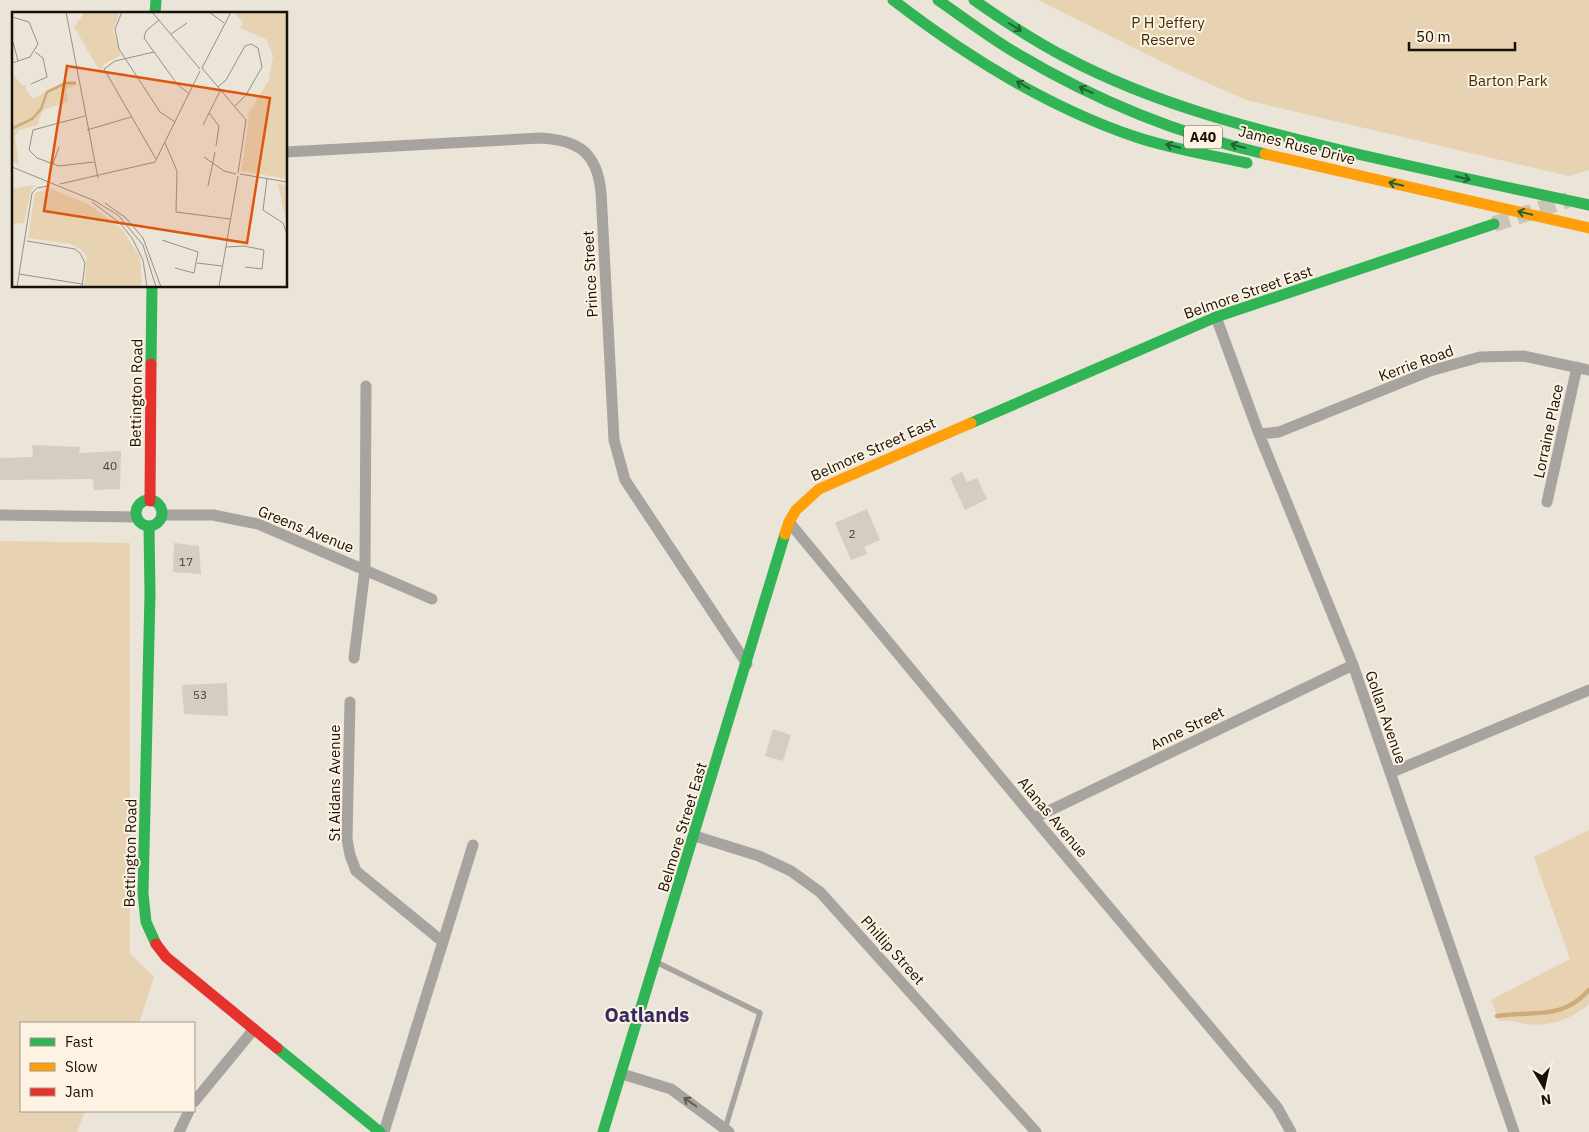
<svg xmlns="http://www.w3.org/2000/svg" width="1589" height="1132" font-family="'IBM Plex Sans',sans-serif">
  <style>
    .green { fill: #e7d2b2 }
    .lines { fill: none; stroke-linecap: round; stroke-linejoin: round }
    .stream { stroke: #ccad7a; stroke-width: 4.5 }
    .building { fill: #d3cdc4 }
    .secondary-tunnel { stroke: #cbc4b9; stroke-width: 16; stroke-dasharray: 16 8; stroke-linecap: butt }
    .lane { stroke: #a7a39e; stroke-width: 5.5 }
    .street { stroke: #a7a39e; stroke-width: 11 }
    .fast { stroke: #30b455; stroke-width: 11 }
    .slow { stroke: #ff9f0a; stroke-width: 11 }
    .jam { stroke: #e5322d; stroke-width: 11 }
    .oneway { stroke: #236230 }
    .oneway2 { stroke: #5e5a54 }
    .labels { text-anchor: middle; dominant-baseline: central; stroke-width: 4; stroke-linejoin: round; paint-order: stroke }
    .number-label { font-size: 12px; fill: #454038 }
    .shield { fill: #fef3e2; stroke: #5c554b; stroke-width: 1 }
    .shield-label { font-size: 14px; font-weight: bold; fill: #16110a }
    .park-label { font-size: 15px; fill: #3f2e0f; stroke: #fef3e2 }
    .street-label { font-size: 15px; fill: #16110a; stroke: #fef3e2 }
    .district-label { font-size: 20px; font-weight: bold; fill: #352964; stroke: #fef3e2 }
    .inset-river { fill: none; stroke: #ccad7a; stroke-width: 2.5 }
    .inset-road { fill: none; stroke: #969086; stroke-width: 1 }
    .view { fill: #de550c; fill-opacity: 0.15; stroke: #de550c; stroke-width: 2.5 }
    .inset-edge { fill: none; stroke: #16110a; stroke-width: 2.5 }
  </style>
  <rect width="100%" height="100%" fill="#ebe4d8"/>
  <path class="green" d="M1038,0H1589V170L1569,176L1246,100L1181,71Z
    M0,541L130,543V954L154,977L139,1023H21V1111H85L77,1132H0Z
    M1589,830V1004C1572,1019 1549,1027 1526,1024C1516,1022 1510,1020 1499,1021L1491,1000L1570,959L1534,857Z"/>
  <g class="lines">
    <path class="stream" d="M1497,1016C1534,1010 1561,1021 1589,990"/>
  </g>
  <path class="building" d="M32,445L80,447L79,453L121,451L120,489L94,490L93,479L0,480V458L33,457Z
    M962,472L967,482L977,478L987,499L965,510L950,478Z
    M867,509L880,540L864,547L867,554L851,560L835,523Z
    M174,543L199,546L201,574L173,572Z
    M227,683L228,716L184,714L182,685Z
    M773,729L791,735L783,761L765,756Z"/>
  <g class="lines">
    <path class="secondary-tunnel" d="M1494,224L1568,200"/>
    <path class="lane" d="M656,962L760,1013L725,1129"/>
    <path class="street" d="M286,152L540,138C578,140 597,152 601,192L614,440L625,480L747,664
      M1216,317L1259,434L1353,665L1514,1132
      M1259,434L1279,432L1430,371L1480,357L1523,356L1589,370
      M1547,502L1577,367
      M0,515L137,517
      M162,515H213L258,524L432,599
      M789,522L1034,818L1277,1107L1291,1132
      M354,658L365,569L366,386
      M350,702L347,839L350,855L356,871L443,942
      M1390,773L1589,690
      M1034,818L1353,665
      M695,836L759,856L791,871L820,892L1036,1132
      M622,1074L671,1089L729,1132
      M194,1102L254,1029
      M179,1132L189,1111
      M384,1132L473,845"/>
    <path class="fast" d="M893,0C967,57 1047,107 1136,137C1172,149 1210,155 1247,163
      M938,0C964,18 989,37 1016,53C1093,99 1178,134 1265,154
      M974,0C1004,21 1034,41 1067,58C1156,105 1256,130 1353,153C1431,171 1510,188 1589,205
      M155,14L156,0
      M151,364L152,286
      M971,423L1216,317L1494,224
      M136 513a13 13 0 1 1 26 0a13 13 0 1 1-26 0Z
      M149,526L150,594L143,893L146,922L156,944
      M277,1048L380,1132
      M603,1132L785,534"/>
    <path class="slow" d="M1265,154L1589,228
      M785,534L789,522L796,510L819,489L971,423"/>
    <path class="jam" d="M150,501L151,364
      M156,944L166,957L277,1048"/>
  </g>
  <defs><path id="oneway-shaft" d="M-6 0H5M1.5-3L5.5 0L1.5 3" fill="none" stroke-width="1.6" stroke-linecap="round" stroke-linejoin="round" transform="scale(1.25)"/></defs>
  <g class="oneway">
    <use href="#oneway-shaft" transform="translate(1015 27) rotate(32)"/>
    <use href="#oneway-shaft" transform="translate(1023 85) rotate(-151)"/>
    <use href="#oneway-shaft" transform="translate(1086 90) rotate(-155)"/>
    <use href="#oneway-shaft" transform="translate(1173 146) rotate(-166)"/>
    <use href="#oneway-shaft" transform="translate(1238 146) rotate(-165)"/>
    <use href="#oneway-shaft" transform="translate(1463 178) rotate(13)"/>
    <use href="#oneway-shaft" transform="translate(1396 184) rotate(-167)"/>
    <use href="#oneway-shaft" transform="translate(1525 213) rotate(-167)"/>
  </g>
  <use class="oneway2" href="#oneway-shaft" transform="translate(690 1102) rotate(-145)"/>
  <g class="labels">
    <g class="number-label">
      <text x="110" y="465">40</text>
      <text x="852" y="533">2</text>
      <text x="186" y="561">17</text>
      <text x="200" y="694">53</text>
    </g>
    <rect class="shield" x="1184" y="125.5" width="38" height="23" rx="4"/>
    <g class="shield-label">
      <text x="1203" y="137">A40</text>
    </g>
    <g class="park-label">
      <text x="1168" y="22">P H Jeffery<tspan x="1168" dy="17">Reserve</tspan></text>
      <text x="1508" y="80">Barton Park</text>
    </g>
    <g class="street-label">
      <text transform="translate(1297 145) rotate(14)">James Ruse Drive</text>
      <text transform="translate(590 274) rotate(-93)">Prince Street</text>
      <text transform="translate(1248 292) rotate(-19)">Belmore Street East</text>
      <text transform="translate(1416 363) rotate(-20)">Kerrie Road</text>
      <text transform="translate(136 393) rotate(-89)">Bettington Road</text>
      <text transform="translate(1548 431) rotate(-78)">Lorraine Place</text>
      <text transform="translate(873 449) rotate(-24)">Belmore Street East</text>
      <text transform="translate(306 529) rotate(22)">Greens Avenue</text>
      <text transform="translate(1386 717) rotate(71)">Gollan Avenue</text>
      <text transform="translate(1187 728) rotate(-26)">Anne Street</text>
      <text transform="translate(334 783) rotate(-90)">St Aidans Avenue</text>
      <text transform="translate(1053 817) rotate(50)">Alanas Avenue</text>
      <text transform="translate(682 827) rotate(-73)">Belmore Street East</text>
      <text transform="translate(130 853) rotate(-89)">Bettington Road</text>
      <text transform="translate(893 950) rotate(48)">Phillip Street</text>
    </g>
    <g class="district-label">
      <text x="647" y="1014">Oatlands</text>
    </g>
  </g>
  <g transform="translate(12 12)">
    <rect width="275" height="275" fill="#ebe4d8"/>
    <path d="M73,0H108L101,19L109,43L92,52L89,61L62,15ZM275,0V167L229,159L237,106L235,103L257,68L261,44L254,27L228,16L231,11L222,1ZM0,61L10,73H14V78L21,87L51,70L61,69L65,73L54,77L56,90L31,98L25,113L7,118L3,124L7,153L0,149ZM266,172L275,173V202L272,200ZM23,173L19,178L12,211L0,212V177ZM38,176L78,193L110,217L128,245L130,275H72L75,246L70,238L59,232L16,226L23,181Z" fill="#e7d2b2"/>
    <path class="inset-river" d="M1,116L20,107L29,97L35,80L54,71H64"/>
    <path class="inset-road" d="M54,0L86,166M110,0L103,17L107,37L148,100L163,110M140,0L188,57M197,0L212,11M0,5L17,10L26,32L18,45L0,51M147,8L134,19L132,26L165,72L176,81M159,22L175,11M1,30L6,49M142,40L103,49L92,57L144,147M190,56L234,108L226,161M190,56L219,0M19,72L35,65L31,46L23,40M206,75L214,68L233,34L239,32L246,36L250,55L234,83L223,94M197,101L207,114L204,134M73,104L21,118L17,138L25,146L47,154L82,150M191,113L208,79M75,118L119,105M153,131L165,159L164,200L218,207M192,145L212,159L224,162M41,152L47,135M0,155L83,189L106,203L131,233L144,275M228,162L275,170M255,167L251,198L271,211L275,222M48,172L143,150L188,59M196,174L203,140M80,190L108,211L120,226L131,248L135,275M93,191L114,206L131,226L149,275M150,228L186,240L182,261L163,256M15,229L63,237L68,241L73,251L70,275M214,235L232,234L252,238L250,257L233,255M185,251L210,254M7,262L70,272M5,275L20,181L25,176L36,174M207,275L226,164"/>
    <path class="view" d="M55,54L258,86L235,231L32,199Z"/>
    <rect width="275" height="275" class="inset-edge"/>
  </g>
  <rect x="20" y="1022" width="175" height="90" fill="#fef3e2" stroke="#a1998c"/>
  <rect x="30" y="1038" width="25" height="8" fill="#30b455" stroke="#a1998c"/>
  <text x="65" y="1047" font-size="15" fill="#16110a">Fast</text>
  <rect x="30" y="1063" width="25" height="8" fill="#ff9f0a" stroke="#a1998c"/>
  <text x="65" y="1072" font-size="15" fill="#16110a">Slow</text>
  <rect x="30" y="1088" width="25" height="8" fill="#e5322d" stroke="#a1998c"/>
  <text x="65" y="1097" font-size="15" fill="#16110a">Jam</text>
  <g transform="translate(1544 1087) rotate(171)" stroke="#fef3e2" stroke-width="4" paint-order="stroke">
  <path d="M0-4L9 19L0 12L-9 19Z" fill="#16110a"/>
  <text y="-8" font-size="14" font-weight="bold" text-anchor="middle" fill="#16110a">N</text>
  </g>
  <path d="M1409 42v8h106v-8" fill="none" stroke="#16110a" stroke-width="2.5"/>
  <text x="1416" y="42" font-size="15" fill="#16110a" stroke="#fef3e2" stroke-width="4" paint-order="stroke">50 m</text>
</svg>
